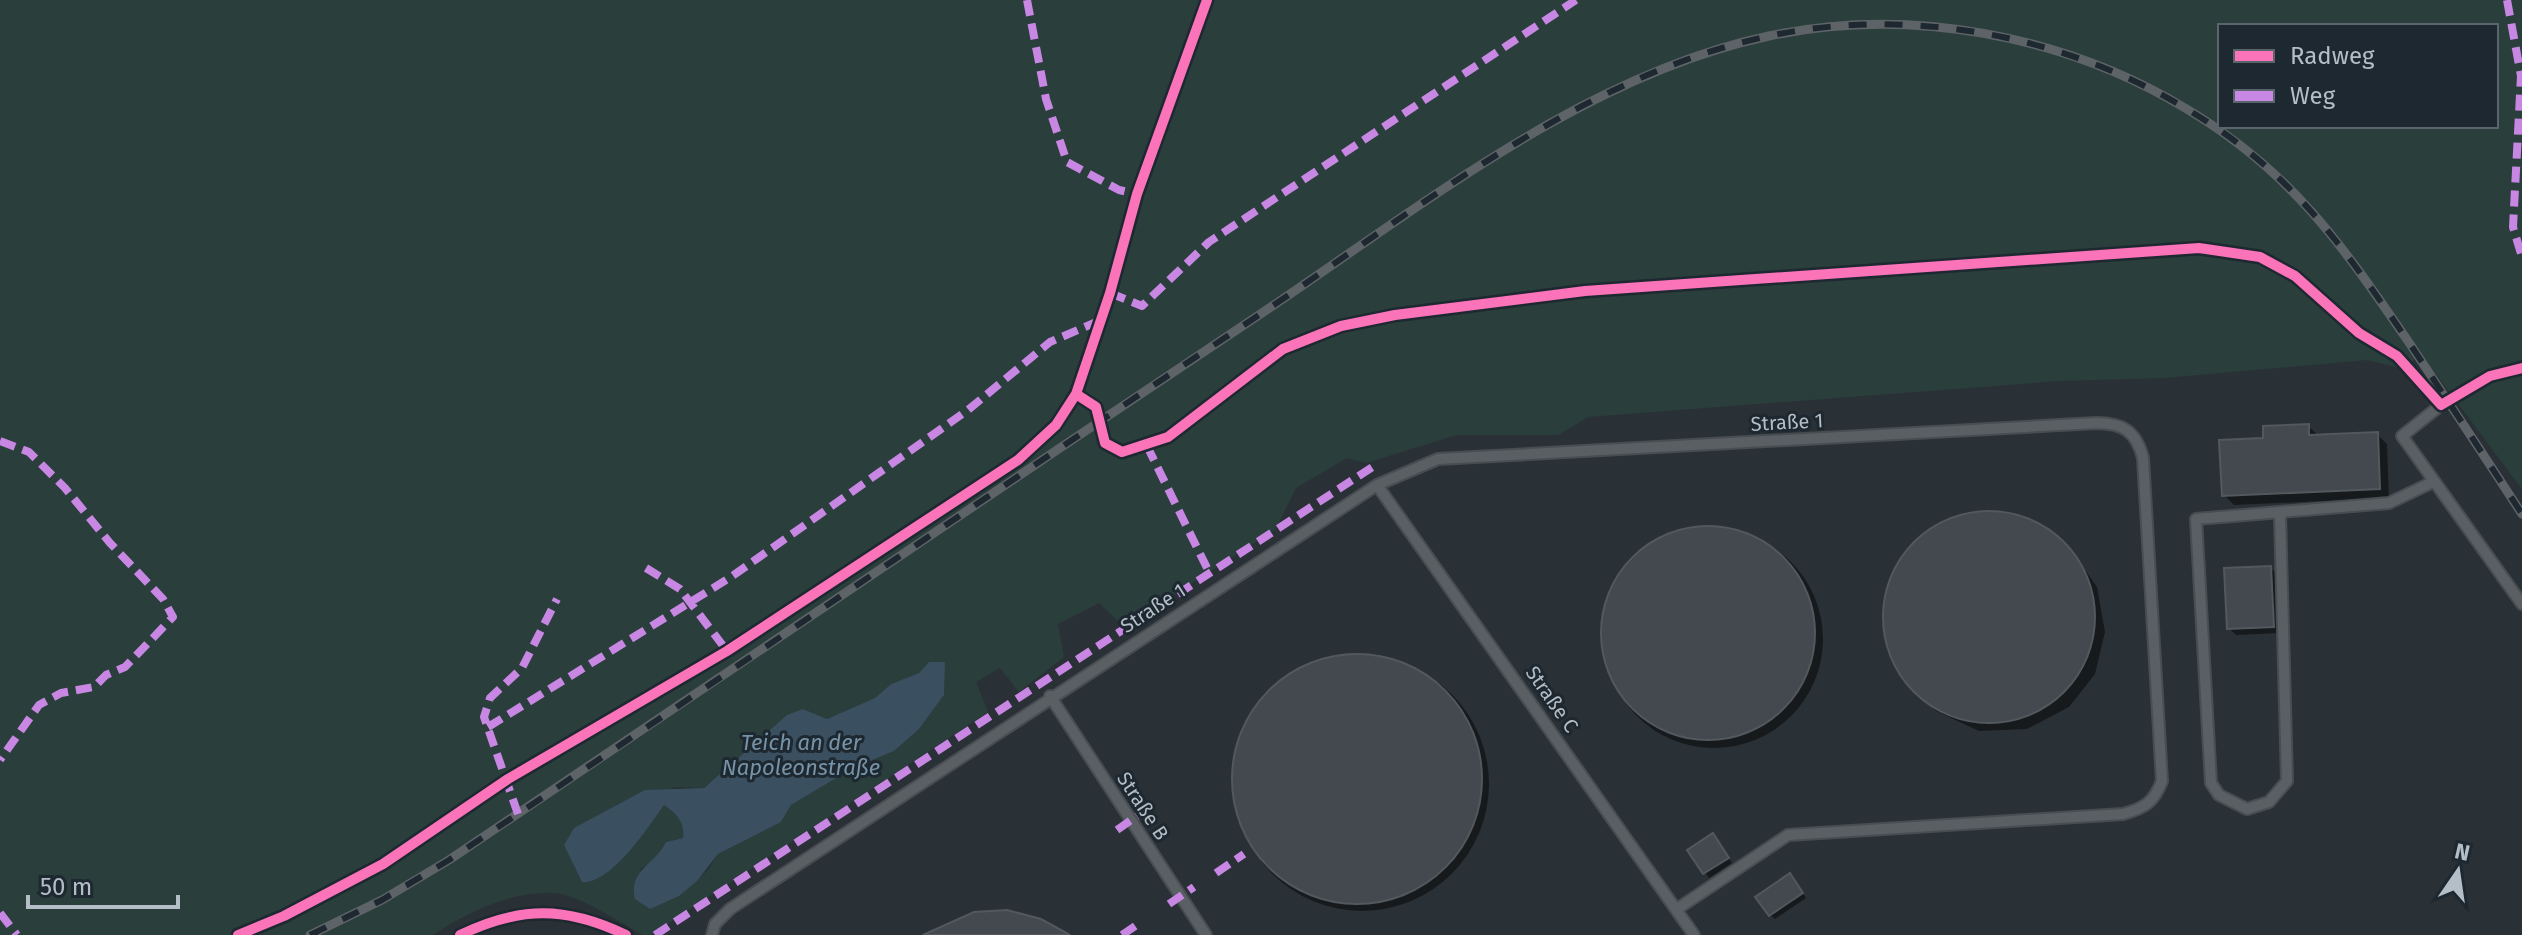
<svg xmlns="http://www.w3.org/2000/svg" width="2522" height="935" font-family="'Fira Sans',sans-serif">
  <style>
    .green { fill: #2a3e3c; fill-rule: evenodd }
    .water { fill: #3a4f5f }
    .shadow { fill: #0007 }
    .building { fill: #43494e; stroke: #52585d; stroke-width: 2 }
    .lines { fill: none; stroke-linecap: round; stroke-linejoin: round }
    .service-casing { stroke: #484d51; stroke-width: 14 }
    .service { stroke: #5a5f64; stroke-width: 10 }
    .rail-casing { stroke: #5e6368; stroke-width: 9 }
    .rail { stroke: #1e2830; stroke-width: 6; stroke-dasharray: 18; stroke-linecap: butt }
    .quiet { stroke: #c787e3; stroke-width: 8; stroke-dasharray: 16 8; stroke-linecap: butt }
    .cycleway-casing { stroke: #1e2830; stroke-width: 15 }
    .cycleway { stroke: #fb73b8; stroke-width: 10 }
    .labels { text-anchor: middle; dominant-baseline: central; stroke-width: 6; stroke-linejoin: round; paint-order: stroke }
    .street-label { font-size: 20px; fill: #b4bec6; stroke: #1e2830 }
    .water-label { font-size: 22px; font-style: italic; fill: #7793a8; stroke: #1e2830 }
  </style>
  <rect width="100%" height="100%" fill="#2a3136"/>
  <path class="green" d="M0,0H2522V489L2421,354L2404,369L2367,360L2164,378L2059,381L1588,417L1558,435H1457L1366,463L1347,458L1296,488L1276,529L1124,627L1099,603L1058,624L1064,657L1019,692L1000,668L976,682L988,712L651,935H643C621,923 578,894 554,893C511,891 467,912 433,935H0ZM2220,26H2496V126H2220ZM929,662L944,695L919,729L894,751L853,768L791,805L781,822L718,854L708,870L679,896L639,870L658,858L666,842L683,838C685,822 676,813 664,804L613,869L673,787L703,788L803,709L827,719L875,698L891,684L919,673Z"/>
  <path class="water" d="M929,662H945L944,695L919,729L894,751L853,768L791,805L781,822L718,854L697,881L679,896L650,909L635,899C628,870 655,865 666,842L683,838C685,822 676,813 664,805C648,827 612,884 582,882L564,845L574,828L645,790L704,788L787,715L803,709L827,719L875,698L891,684L919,673Z"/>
  <path class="shadow" d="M2308,426L2319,436L2377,434L2387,444L2389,498L2234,505L2224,495L2265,439Z
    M1997,512L2021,517L2061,540L2072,551L2097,587L2105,632L2095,674L2069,707L2027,729L1979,731L1936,711L1909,684L1888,643L1886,602L1891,580L1904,556L1924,535L1944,522L1971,514Z
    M1605 639a109 109 0 1 1 218 0a109 109 0 1 1-218 0Z
    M2270,568L2278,575L2281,633L2236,635L2229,628Z
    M1235 784a127 127 0 1 1 254 0a127 127 0 1 1-254 0Z
    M1717,840L1732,863L1709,878L1690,850Z
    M1794,881L1806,898L1775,919L1770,915Z"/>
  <path class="building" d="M2309,424V435L2378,432L2380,489L2222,496L2219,440L2263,438V426Z
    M1883 617a106 106 0 1 1 212 0a106 106 0 1 1-212 0Z
    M1601 633a107 107 0 1 1 214 0a107 107 0 1 1-214 0Z
    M2271,566L2274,627L2227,629L2224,568Z
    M1232 779a125 125 0 1 1 250 0a125 125 0 1 1-250 0Z
    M1713,833L1729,858L1703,874L1687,850Z
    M1790,873L1803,893L1769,916L1755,897Z
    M1007,910L1041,919L1070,935H923L974,912Z"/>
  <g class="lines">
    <g class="service-casing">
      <path id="service" d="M2441,405L2402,436L2522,604
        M1377,485L1694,935
        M2280,514L2287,781L2269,802L2247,809L2219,795L2211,783L2196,519L2389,503L2433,482
        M1050,696L1206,935
        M712,935L715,924L730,909L1377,485L1438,459L2096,423C2123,423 2136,431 2143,458L2162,781C2154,802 2145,808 2123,814L1788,835L1677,909"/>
    </g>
    <use href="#service" class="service"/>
    <g class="rail-casing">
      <path id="rail" d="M310,935L382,900L449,860C717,681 982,499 1250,321C1409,216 1579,76 1769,36C1909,6 2063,35 2185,108C2292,171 2342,245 2410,344C2448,401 2485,457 2522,514"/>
    </g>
    <use href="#rail" class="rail"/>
    <path class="quiet" d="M1027,0L1046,99L1067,162L1119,190L1137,194
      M2507,0L2521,76L2513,227L2522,257
      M1110,293L1142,306L1209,242L1576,0
      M0,441L29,452L65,488L110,543L163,599L173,617L125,667L106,675L94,687L61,693L39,705L0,760
      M1147,446L1210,574
      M646,568L680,589L727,651
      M488,727L731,577L968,410L1050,342L1101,320
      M518,814L484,717L490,698L522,668L557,599
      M1117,830L1137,816
      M1216,873L1244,854
      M1169,904L1194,887
      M0,913L17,935
      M655,935L1377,464
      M1122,935L1141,922"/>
    <g class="cycleway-casing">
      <path id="cycleway" d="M1076,394L1096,407L1105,443L1122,452L1168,437L1283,349L1341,326L1395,315L1585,291L2199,248L2260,257L2295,276L2359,333L2397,356L2441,405L2490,376L2522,368
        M238,935L284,916L383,864L508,779L727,651L1018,460L1056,425L1076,394L1110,293L1137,194L1207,0
        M460,935C520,906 566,906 626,935"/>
    </g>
    <use href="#cycleway" class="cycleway"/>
  </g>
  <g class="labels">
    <g class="street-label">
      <text transform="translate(1787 422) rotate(-3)">Straße 1</text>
      <text transform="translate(1153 608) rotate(-33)">Straße 1</text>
      <text transform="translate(1552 699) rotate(55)">Straße C</text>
      <text transform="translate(1143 806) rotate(57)">Straße B</text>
    </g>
    <g class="water-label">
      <text x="801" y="742">Teich an der<tspan x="801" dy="25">Napoleonstraße</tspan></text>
    </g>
  </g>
  <rect x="2218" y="24" width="280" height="104" fill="#1e2830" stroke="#5a646c" stroke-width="2"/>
  <rect x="2234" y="50" width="40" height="12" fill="#fb73b8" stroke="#5a646c" stroke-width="2"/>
  <text x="2290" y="64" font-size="24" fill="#b4bec6">Radweg</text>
  <rect x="2234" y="90" width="40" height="12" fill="#c787e3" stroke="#5a646c" stroke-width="2"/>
  <text x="2290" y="104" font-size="24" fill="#b4bec6">Weg</text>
  <g transform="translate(2458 871) rotate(13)" stroke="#1e2830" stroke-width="6" paint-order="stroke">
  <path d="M0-6L14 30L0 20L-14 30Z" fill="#b4bec6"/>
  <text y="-12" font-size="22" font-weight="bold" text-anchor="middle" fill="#b4bec6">N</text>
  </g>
  <path d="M28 895v12h150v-12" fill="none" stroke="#b4bec6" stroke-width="4"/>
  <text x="40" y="895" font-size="24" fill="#b4bec6" stroke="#1e2830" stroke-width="6" paint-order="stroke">50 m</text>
</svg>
